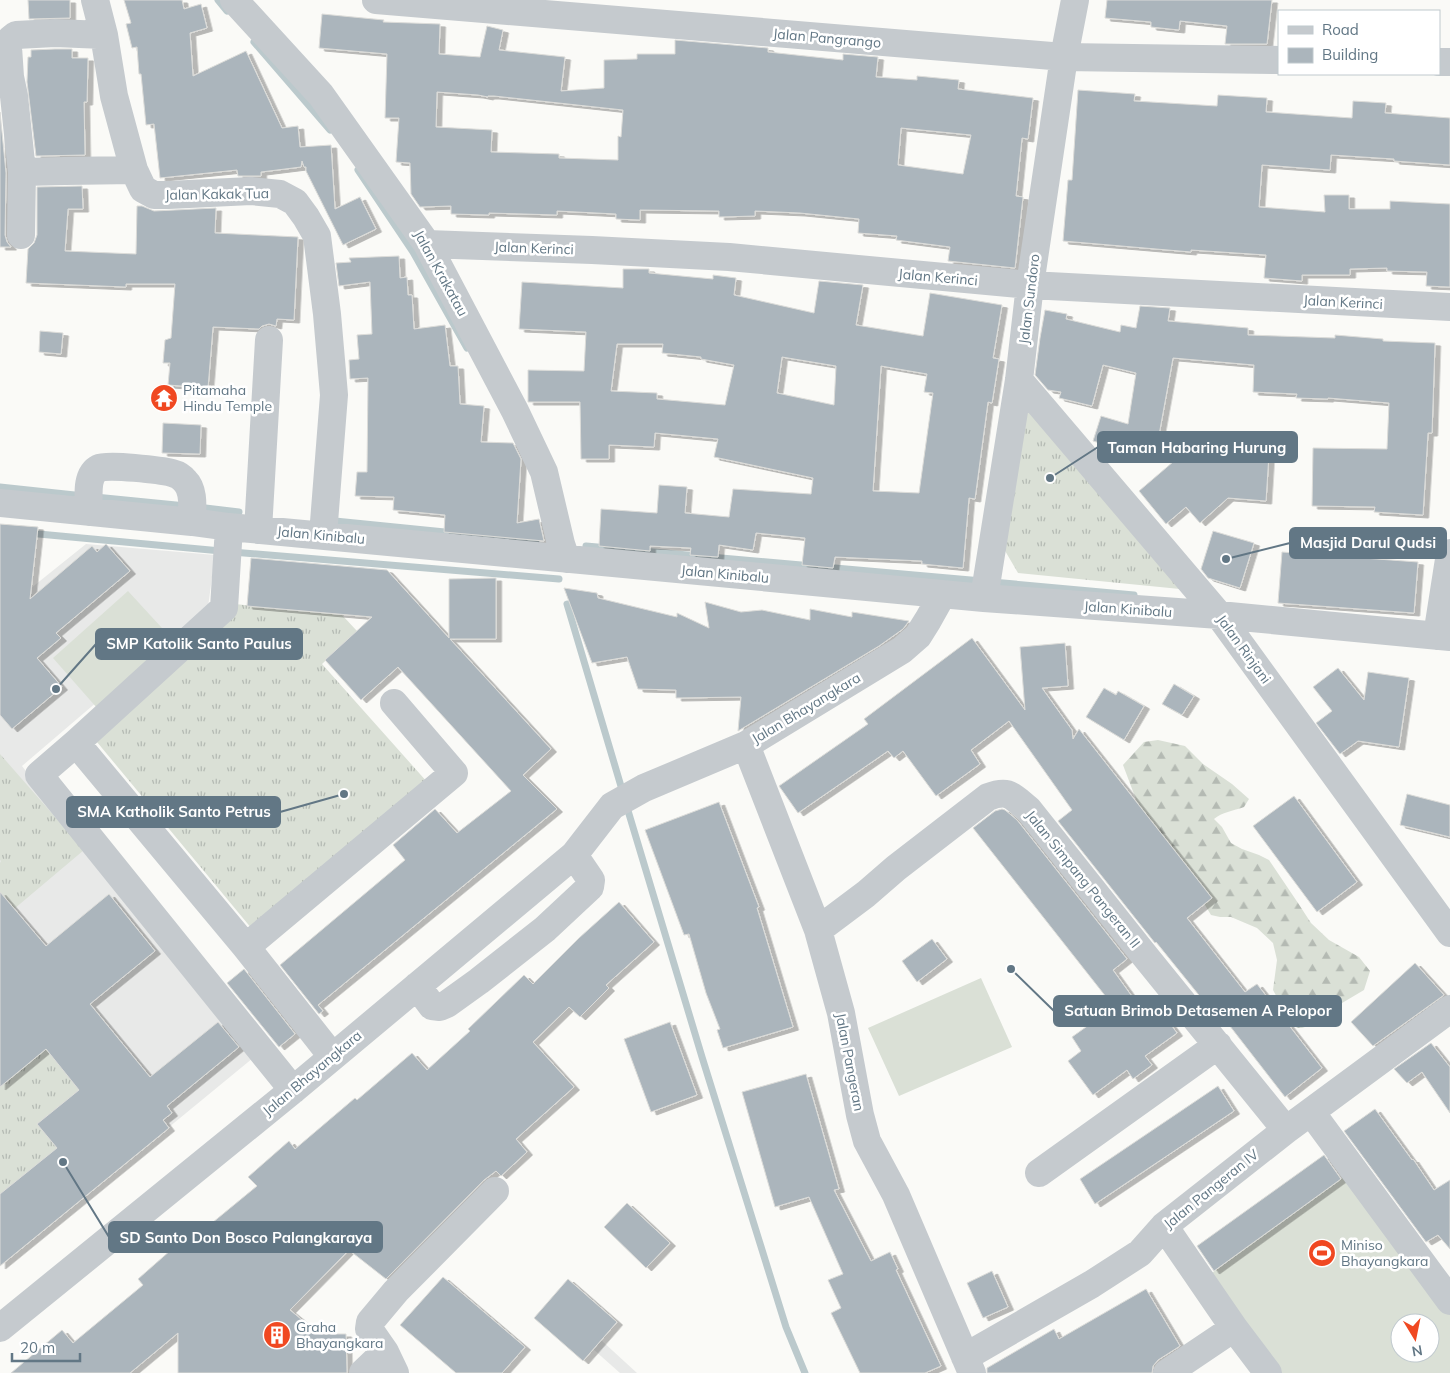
<svg xmlns="http://www.w3.org/2000/svg" width="1450" height="1373" font-family="Mulish,sans-serif">
  <style>
    .built { fill: #e8e9e8 }
    .grass { fill: url(#grass-tufts) }
    .forest { fill: url(#forest-firs) }
    .pitch { fill: #dae0d6; fill-rule: evenodd }
    .lines { fill: none; stroke-linecap: round; stroke-linejoin: round }
    .stream { stroke: #bbc9cc; stroke-width: 7 }
    .building { fill: #abb5bc; stroke: #dcdcd9; fill-rule: evenodd; filter: url(#shadow) }
    .minor { stroke: #c5cace; stroke-width: 28 }
    .labels { text-anchor: middle; dominant-baseline: central; stroke-width: 5; stroke-linejoin: round; paint-order: stroke }
    .street-label { font-size: 14px; fill: #627785; stroke: #fff }
    .poi-label { font-size: 14px; fill: #627785; stroke: #fff; text-anchor: start }
    .leader { fill: none; stroke: #627785; stroke-width: 2 }
    .callout-dot { fill: #627785; stroke: #fff; stroke-width: 2 }
    .callout { fill: #627785; stroke: #627785; stroke-width: 2 }
    .callout-label { font-size: 15px; text-anchor: middle; font-weight: bold; fill: #fff }
  </style>
  <defs>
    <pattern id="grass-tufts" width="24" height="20" patternUnits="userSpaceOnUse" patternTransform="scale(1.25)"><rect width="24" height="20" fill="#dae0d6"/><path d="M3 7l-1-3M5 7V3M7 7l1-3M15 17l-1-3M17 17v-4M19 17l1-3" fill="none" stroke="#b4bab3"/></pattern>
    <pattern id="forest-firs" width="22" height="20" patternUnits="userSpaceOnUse" patternTransform="scale(1.25)"><rect width="22" height="20" fill="#dae0d6"/><path d="M5 1l3.5 6h-7zM16 11l3.5 6h-7z" fill="#b4bab3"/></pattern>
    <filter id="shadow"><feDropShadow dx="5.5" dy="3" stdDeviation="0" flood-color="#0004"/></filter>
  </defs>
  <rect width="100%" height="100%" fill="#fafaf7"/>
  <path class="built" d="M86,544L215,555L208,607L22,766L112,884L253,1058L0,1266V613Z
    M601,1340L637,1373H620L593,1349Z"/>
  <path class="grass" d="M1026,408L1180,589L1018,573L1004,549Z
    M235,604L342,615L357,631L322,664L428,783L252,929L92,736Z
    M0,754L84,850L14,909L0,892V863L1,861L0,860Z
    M46,1049L79,1090L37,1124L57,1148L0,1194V1087Z"/>
  <path class="forest" d="M1158,740L1185,746L1203,764L1232,784L1249,799L1244,807C1233,811 1222,812 1214,819L1222,827L1231,843L1242,849L1259,855L1269,860L1298,903L1311,923L1329,940L1359,957L1370,971L1364,990L1337,1006L1326,1020L1302,1028H1297L1286,1014L1273,990L1277,960L1273,943L1257,928L1231,917H1220L1211,915L1196,890L1149,826L1137,802L1123,765L1144,742Z"/>
  <path class="pitch" d="M128,591L173,640L97,708L53,658Z
    M981,978L1012,1047L899,1096L868,1028Z
    M1347,1174L1450,1314V1373H1281L1209,1275ZM1400,1323H1430V1353H1400Z"/>
  <g class="lines">
    <path class="stream" d="M218,0L227,11
      M254,42L330,130
      M358,170L413,252L467,348
      M0,487L84,496
      M95,497L186,506
      M197,507L239,512
      M335,521L536,541
      M28,533L221,551
      M586,546L982,581
      M232,552L559,579
      M992,582L1134,595
      M567,604L623,793
      M626,804L702,1057L786,1327L805,1373"/>
  </g>
  <path class="building" d="M28,0H70V18L29,19Z
    M124,0H182L184,9L201,4L207,28L190,33L193,76L246,51L282,128L298,126L300,147L331,145L335,209L360,197L376,229L343,245L306,171V167H304L302,161L301,167L261,172V176H238L237,170L160,178L154,124L146,125L141,74H139L137,47L132,48L126,24L131,23Z
    M1107,0H1272L1267,44H1225L1227,26L1180,21L1179,30L1151,27V22L1105,18Z
    M322,14L384,20L383,22L440,24L439,54L480,57L487,26L503,30L499,50L565,57L561,91L604,88V60L637,59V54H675V40L768,48V52L843,60V54L878,57L876,77L917,80V76L959,80L958,89L1033,98L1028,139L1022,138L1016,196L1023,197L1015,268L948,261L950,247L896,240L897,236L858,233L859,219L800,213L755,211V216L719,217V211L640,210V220L616,219V214L557,211V215L489,213V215L451,214V206L420,207L411,194L410,163L396,162L399,118H385L387,54L319,48ZM437,92L478,95L488,97V96H494L623,110L621,137L618,136V160L559,158V154L491,152L492,130L436,127ZM901,128L971,135L963,174L898,165Z
    M55,49H72V58H88L87,102H84L85,155L36,156L27,82L28,57H31V50Z
    M1078,90L1135,94L1134,101L1217,106L1218,95L1267,98L1266,112L1352,118L1353,101L1386,103L1385,113L1450,118V165L1394,161V159L1331,155L1330,170L1262,165L1259,207L1325,212L1324,195H1349V209H1390V201L1450,204V287L1426,286L1427,272L1387,271V268L1350,269V275H1302V281L1264,278L1266,255L1191,250V252L1063,241L1068,180H1072Z
    M0,112L6,173L5,235L7,242L11,247H0Z
    M82,186L83,209H68L65,251L136,254L137,206H142L154,211L216,208L215,233L298,237L294,320L277,319L276,326L269,324L262,326L259,329L213,327L208,388L168,385L170,363H163L165,340L171,338L175,284H126V287L26,283L28,249L34,243L37,235V187Z
    M399,256L400,278L407,277L408,295H412L414,329L445,325L450,366H458L460,404L484,406L481,442L513,443L521,459L517,523L539,519L544,541L444,532L445,515L393,510L394,497L355,496L357,472H367L368,378L350,379L349,360L359,359L357,335L372,334L370,282L339,286L336,263L351,262L349,258Z
    M623,269H649V273L713,279V275L736,278L734,295L814,313L819,281L863,285L856,325L923,336L930,293L1002,305L993,358L999,359L992,403L988,402L975,499L969,498L963,568L922,564V561L835,557L833,568L802,565L805,538L756,533L753,550L719,545L718,557L690,555L691,548L650,546V551L599,546L601,509L657,513L659,485L687,487L685,513L729,517L733,489L811,494L813,478L714,457L718,439L655,433L654,447L609,445V459H581L580,402H528V370L584,371L586,332L519,329L522,282L623,288ZM617,344H663L662,353L701,357V359L734,365L725,405L657,399V393L611,391ZM782,357L836,366L834,405L777,393ZM881,366L927,374L924,392L933,393L919,493L873,491Z
    M1140,306L1170,308L1168,321L1248,328V335L1335,338V335L1383,339V341L1435,343L1432,433H1428L1423,515L1374,512L1375,507L1312,506L1313,448L1387,449L1389,403L1328,398V399L1296,398L1297,394L1253,392L1254,365L1173,358L1159,435L1152,459L1093,441L1101,416L1128,424L1136,373L1103,365L1092,406L1059,398L1061,392L1048,390L1035,375L1040,338L1045,310L1067,314L1066,319L1120,332L1121,325L1136,328Z
    M40,331L63,333L61,354L39,352Z
    M163,423L201,425L200,454L162,453Z
    M1208,432L1232,460L1234,436L1270,438L1266,501L1228,498L1200,523L1186,507L1166,524L1139,491Z
    M0,524L38,527L30,599L92,546L97,552L106,544L130,571L56,633L61,638L37,658L62,687L12,729L0,715Z
    M1213,531L1254,543L1240,588L1208,578L1201,569Z
    M1282,552L1418,562L1414,613L1278,603Z
    M251,558L387,570L449,638V579L496,578V639H450L551,749L523,775L557,809L318,1005L323,1011L319,1014L280,965L405,860L393,845L435,809L457,833L511,791L398,667L361,700L325,660L372,617L247,606Z
    M564,588L597,593L598,598L677,617V613L709,628L705,602L741,612L762,610L810,620V609L852,617V612L909,621L903,629L879,646L738,731L741,697L676,698V690L638,689L627,657L592,663Z
    M972,638L1025,710L1020,647L1065,643L1068,686L1042,688L1072,730L1073,739L1079,729L1212,898L1187,918L1245,992L1257,984L1322,1068L1285,1097L1219,1012L1215,1015L1156,942L1155,943L1058,821L1072,810L1009,721L971,750L980,764L936,796L903,751L894,758L888,751L798,813L779,786L868,724L864,719Z
    M1338,668L1364,700L1368,672L1409,678L1399,747L1358,741L1340,754L1316,723L1332,711L1313,687Z
    M1174,684L1194,696L1182,715L1162,704Z
    M1104,688L1116,695L1118,691L1144,706L1124,740L1086,717Z
    M1407,794L1450,805V837L1400,825Z
    M1294,796L1357,882L1317,912L1253,826Z
    M719,802L759,907L757,908L793,1027L723,1048L717,1030L720,1029L706,993L689,934L684,935L645,830Z
    M1002,809L1005,810L1017,820L1127,959L1113,970L1141,1009L1153,1000L1177,1033L1145,1056L1152,1065L1133,1079L1127,1070L1093,1095L1068,1061L1081,1051L1072,1037L1114,1007L973,828L995,811Z
    M0,892L46,946L109,894L155,951L90,1004L150,1077L218,1022L239,1047L167,1106L172,1113L163,1120L169,1128L0,1266V1194L57,1148L37,1124L79,1090L46,1049L0,1087Z
    M619,902L654,942L606,985L609,988L580,1017L569,1007L533,1042L574,1087L516,1139L527,1152L501,1176L496,1171L484,1180L386,1279L349,1250L290,1310L319,1334H346L347,1373H178V1333L130,1373H11L62,1330L73,1343L143,1285L138,1279L180,1242L184,1246L257,1186L248,1177L289,1141L295,1149L355,1098L357,1100L412,1053L427,1070L470,1031L468,1029L524,975L533,984L579,938Z
    M932,939L947,959L917,982L902,961Z
    M1415,963L1444,995L1373,1046L1351,1022Z
    M244,969L295,1034L279,1047L227,983Z
    M670,1022L697,1095L651,1112L624,1039Z
    M1431,1043L1450,1067V1113L1422,1072L1407,1083L1394,1069Z
    M806,1074L839,1189L834,1190L871,1261L890,1252L898,1269L896,1270L941,1366L925,1373H860L831,1313L841,1308L828,1280L843,1274L809,1197L775,1207L742,1092Z
    M1218,1086L1234,1111L1095,1204L1080,1179Z
    M1375,1109L1412,1160L1413,1159L1434,1190L1450,1180V1249L1438,1235L1426,1242L1344,1131Z
    M1324,1155L1341,1179L1214,1271L1197,1246Z
    M627,1203L670,1243L646,1268L604,1227Z
    M992,1271L1008,1307L983,1318L967,1283Z
    M443,1277L525,1347L502,1373H456L400,1325Z
    M568,1279L617,1322L583,1361L534,1318Z
    M1146,1289L1180,1346L1158,1360L1153,1366L1152,1373H987V1368L1054,1329L1059,1339Z"/>
  <g class="lines">
    <path class="minor" d="M95,0L104,35L114,96L134,170L143,189L154,195H168L251,191L280,194L295,202L306,217L317,236L327,314L334,395L323,535
      M234,0L321,95L427,244L515,411L544,472L561,544L566,559
      M376,0L1064,57L1279,60
      M104,35L55,33L16,35L11,39L8,47L10,77L14,96L22,172L65,171L134,170
      M1439,62H1450
      M21,235L22,172
      M427,244L592,250L729,257L1030,285L1450,307
      M1019,380L1219,615L1450,933
      M0,503L192,522L229,527L984,598L1219,615L1450,637
      M89,512C89,499 85,475 99,468C107,464 161,470 172,473C176,474 182,477 185,481C195,491 192,509 192,522
      M258,530L269,340
      M984,598L1019,380L1030,285L1064,57L1075,0
      M1437,636L1450,553
      M76,743L224,608L229,527
      M746,745L818,930L841,1013L860,1115L867,1141L896,1195L972,1373
      M818,930L866,894L896,868L988,797C1009,789 1012,796 1028,809L1145,956L1286,1130
      M246,947L454,773L394,703
      M417,986L432,1006L440,1007L447,1004L479,981L545,929L590,887L591,880L574,855
      M293,1090L39,775L76,743L246,947L332,1056
      M1311,1112L1450,1301
      M1039,1173L1218,1045
      M1164,1226L1234,1328L1268,1373
      M0,1328L293,1090L574,855L612,806L644,788L746,745L902,650L918,636L928,620L942,595
      M965,1357L1092,1284L1140,1253L1164,1226L1286,1130L1450,1009
      M363,1373L385,1352
      M395,1373L385,1352L369,1329L370,1322L396,1291L495,1191
      M1167,1373L1234,1328"/>
  </g>
  <defs>
    <g id="temple-disc" transform="scale(1.4375)"><circle r="9.5" fill="#f04821" stroke="#fff"/><path d="M0-6L5-2H3V0L6.5 2.5H4V6H1.5V3h-3V6H-4V2.5H-6.5L-3 0V-2H-5Z" fill="#fff"/></g>
    <g id="stadium-disc" transform="scale(1.4375)"><circle r="9.5" fill="#f04821" stroke="#fff"/><path d="M0-5a6.5 5 0 1 0 0 10a6.5 5 0 1 0 0-10ZM-3.5-1.8h7v3.6h-7Z" fill="#fff"/></g>
    <g id="building-disc" transform="scale(1.4375)"><circle r="9.5" fill="#f04821" stroke="#fff"/><path d="M-4-6H4V6H1V3H-1V6H-4ZM-2.5-4.3h1.7v1.8h-1.7ZM.8-4.3h1.7v1.8H.8ZM-2.5-1h1.7V.8h-1.7ZM.8-1h1.7V.8H.8Z" fill="#fff"/></g>
  </defs>
  <g fill-rule="evenodd">
    <use href="#temple-disc" x="164" y="398"/>
    <use href="#stadium-disc" x="1322" y="1253"/>
    <use href="#building-disc" x="277" y="1335"/>
  </g>
  <g class="labels">
    <g class="street-label">
      <text transform="translate(827 38) rotate(5)">Jalan Pangrango</text>
      <text transform="translate(217 194) rotate(-1)">Jalan Kakak Tua</text>
      <text transform="translate(534 248) rotate(2)">Jalan Kerinci</text>
      <text transform="translate(441 273) rotate(61)">Jalan Krakatau</text>
      <text transform="translate(938 277) rotate(5)">Jalan Kerinci</text>
      <text transform="translate(1029 299) rotate(-83)">Jalan Sundoro</text>
      <text transform="translate(1343 302) rotate(3)">Jalan Kerinci</text>
      <text transform="translate(321 535) rotate(5)">Jalan Kinibalu</text>
      <text transform="translate(725 574) rotate(5)">Jalan Kinibalu</text>
      <text transform="translate(1128 609) rotate(4)">Jalan Kinibalu</text>
      <text transform="translate(1244 649) rotate(54)">Jalan Rinjani</text>
      <text transform="translate(806 708) rotate(-31)">Jalan Bhayangkara</text>
      <text transform="translate(1083 879) rotate(51)">Jalan Simpang Pangeran II</text>
      <text transform="translate(850 1062) rotate(79)">Jalan Pangeran</text>
      <text transform="translate(312 1073) rotate(-40)">Jalan Bhayangkara</text>
      <text transform="translate(1211 1189) rotate(-39)">Jalan Pangeran IV</text>
    </g>
    <g class="poi-label">
      <text x="183" y="390">Pitamaha<tspan x="183" dy="16">Hindu Temple</tspan></text>
      <text x="1341" y="1245">Miniso<tspan x="1341" dy="16">Bhayangkara</tspan></text>
      <text x="296" y="1327">Graha<tspan x="296" dy="16">Bhayangkara</tspan></text>
    </g>
  </g>
  <path class="leader" d="M1050 478L1098 447M1226 559L1290 543M56 689L96 644M344 794L280 812M1011 969L1054 1011M63 1162L109 1237"/>
  <g class="callout-dot">
    <circle cx="1050" cy="478" r="5"/>
    <circle cx="1226" cy="559" r="5"/>
    <circle cx="56" cy="689" r="5"/>
    <circle cx="344" cy="794" r="5"/>
    <circle cx="1011" cy="969" r="5"/>
    <circle cx="63" cy="1162" r="5"/>
  </g>
  <g class="callout">
    <rect x="1098" y="432" width="199" height="30" rx="5"/>
    <rect x="1290" y="528" width="156" height="30" rx="5"/>
    <rect x="96" y="629" width="206" height="30" rx="5"/>
    <rect x="67" y="797" width="213" height="30" rx="5"/>
    <rect x="1054" y="996" width="287" height="30" rx="5"/>
    <rect x="109" y="1222" width="273" height="30" rx="5"/>
  </g>
  <g class="callout-label">
    <text x="1197" y="453">Taman Habaring Hurung</text>
    <text x="1368" y="548">Masjid Darul Qudsi</text>
    <text x="199" y="649">SMP Katolik Santo Paulus</text>
    <text x="174" y="817">SMA Katholik Santo Petrus</text>
    <text x="1198" y="1016">Satuan Brimob Detasemen A Pelopor</text>
    <text x="246" y="1243">SD Santo Don Bosco Palangkaraya</text>
  </g>
  <rect x="1278" y="10" width="162" height="65" fill="#ffffff" stroke="#c0c9ce"/>
  <rect x="1288" y="26" width="25" height="8" fill="#c5cace" stroke="#c0c9ce"/>
  <text x="1322" y="35" font-size="15" fill="#627785">Road</text>
  <rect x="1288" y="48" width="25" height="15" fill="#abb5bc" stroke="#c0c9ce"/>
  <text x="1322" y="60" font-size="15" fill="#627785">Building</text>
  <g transform="translate(1415 1338) rotate(170)"><circle r="24" fill="#ffffff" stroke="#c0c9ce"/>
  <path d="M0-4L9 19L0 12L-9 19Z" fill="#f04821"/>
  <text y="-8" font-size="14" font-weight="bold" text-anchor="middle" fill="#627785">N</text>
  </g>
  <path d="M12 1353v8h68v-8" fill="none" stroke="#627785" stroke-width="2.5"/>
  <text x="20" y="1353" font-size="15" fill="#627785" stroke="#ffffff" stroke-width="4" paint-order="stroke">20 m</text>
</svg>
